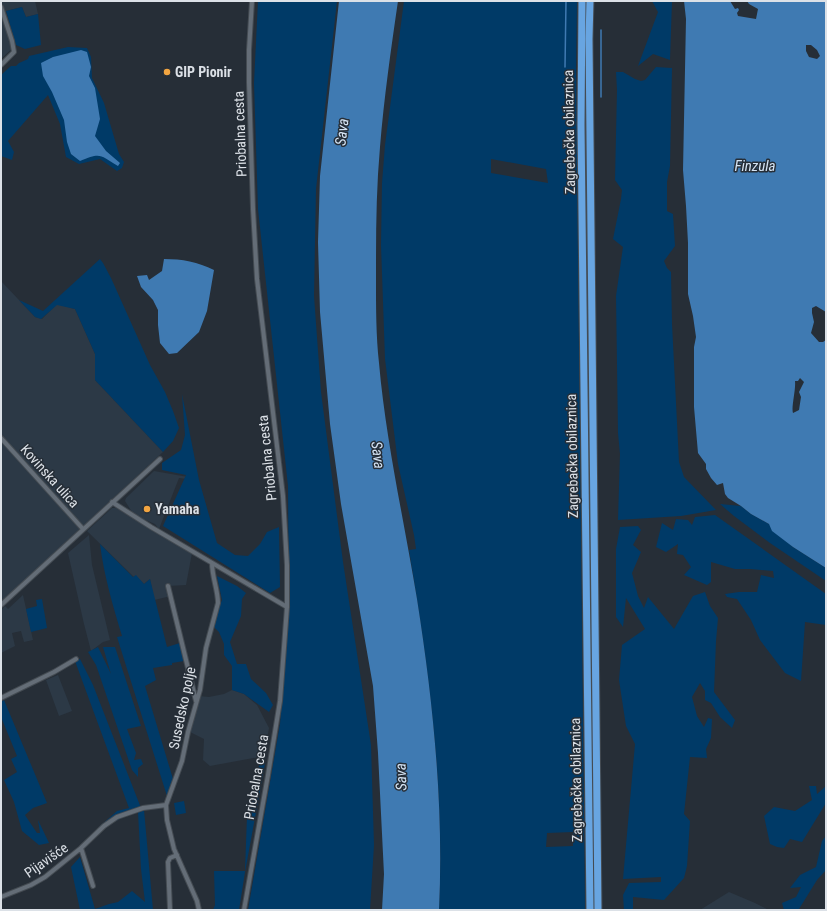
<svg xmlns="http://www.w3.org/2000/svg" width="827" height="911" font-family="'Roboto Condensed',sans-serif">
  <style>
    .built { fill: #2c3946 }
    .green { fill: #003a67; fill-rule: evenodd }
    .water { fill: #3f7ab2; fill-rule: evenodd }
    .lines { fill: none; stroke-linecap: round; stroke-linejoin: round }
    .stream { stroke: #3f7ab2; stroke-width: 1.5 }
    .street-casing { stroke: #444b52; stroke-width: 6 }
    .highway-casing { stroke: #444b52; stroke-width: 9 }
    .street { stroke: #646d77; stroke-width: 4 }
    .highway { stroke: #68a5e1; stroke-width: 7 }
    .poi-dot { fill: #f2a541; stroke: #262e37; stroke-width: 1.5 }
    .labels { text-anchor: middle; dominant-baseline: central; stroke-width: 3; stroke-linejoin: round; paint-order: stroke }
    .poi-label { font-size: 14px; font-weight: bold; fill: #dce1e7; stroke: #262e37; text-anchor: start }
    .street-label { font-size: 14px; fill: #dce1e7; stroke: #262e37 }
    .water-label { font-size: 15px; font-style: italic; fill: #d5e4f4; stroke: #262e37 }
  </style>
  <rect width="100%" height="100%" fill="#262e37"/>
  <path class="built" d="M1,1H35L38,14L26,17L22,7L2,12L16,45L1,59Z
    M1,281L35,317L42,319L57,304L75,309L95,354V380L163,452L1,602Z
    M154,471L188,477V479L179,478L159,529L155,524L143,519L132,512L125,501L126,498Z
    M112,508H116L192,553L186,585L168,586L171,596L154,600L150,579L144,584L136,576L134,577L87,531Z
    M89,535L92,565L110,640L103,642L91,651L84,624L68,553Z
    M23,595L33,640L24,642L21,631L12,633L15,646L1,653V610L5,606L8,609Z
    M58,675L72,711L59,716L46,680Z
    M232,690L244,694L257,705L269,728L264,756L210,766L203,760L204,739L190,732L199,696L209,697L224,694Z
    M729,892L755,903L769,910H700Z"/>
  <path class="green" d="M258,1H337L316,189L314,296L321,392L343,562L371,745L374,845L370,910H248L280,724L289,612L288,486L258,209L254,83Z
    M404,1H577L576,70L585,910H439C445,789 429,669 409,550L416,549L414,535L398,464L385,359L381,245L382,183L385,145ZM491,159L546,169L548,183L491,173ZM573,832V846L546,847L547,833Z
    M652,1H672L670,60L653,54L638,66L658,12Z
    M22,7L26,17L38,14L41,45L25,49L16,45L6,11Z
    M68,47L87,48L91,57L92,78L104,103L119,154L124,162L122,168L117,171L100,159L79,164L66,157L60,124L48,95L8,141L14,152L12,160L1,156V75L11,66H16L19,63L28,59L29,56Z
    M656,67L672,68L670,166L667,182V211L673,214L675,246L664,261L667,268L671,272L672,324L679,462L684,477L716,510L681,516L618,520L620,454L618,433L616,296L623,247L613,239L621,199L622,190L615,180L617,90L616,72H623L635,79L641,81L645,80Z
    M100,259L103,263L111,278L150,365L165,392L173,411L179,428L173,441L163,452L95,380V354L75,309L57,305L41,319L35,317L19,300L43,311Z
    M182,394L199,480L217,543L235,555L248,556L260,544L267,532L279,527L280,587L270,593L163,526L186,475L162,470V463L181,450L185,435Z
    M720,504L741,506L751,514L769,524L793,547L826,568V581L770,543L734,516Z
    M715,515L826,594V625L805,622L801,681L785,673L760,640L751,620L737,599L727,597L725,594L739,592H757L761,575L774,578L773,571L750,569H735L711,562V582L707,585L684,575L691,567L683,555L677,554L678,544L666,552L656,547L662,523L673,530L676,519L688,520L692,525L695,517Z
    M638,526L641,530L633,545L641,552L632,573L638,596L644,608L648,597L674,629L693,596L705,592L710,606L718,618L716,641L714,692L735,720L732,728L720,717L711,703L705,700V691L700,683L692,697L697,716L704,727L708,718L712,719L711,738L706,749L707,758L690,757L684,814L690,821L687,866L684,878L664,900L633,897V910H624L623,895L629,883L661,882V877L623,879L635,744L626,726L619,680L622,645L645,629L626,598L623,627L616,617V549L620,527Z
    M100,544L133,577L136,575L144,584L150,579L167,647L180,643L184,661L172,663V665L153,668L156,680L145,686L173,779L167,796L117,637L122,636C113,606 104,576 100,544Z
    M217,576L237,586L246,593L242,599L241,616L230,642L237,664H246L251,679L266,693L273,705L269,712L244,694L232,690V666L224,655V644L219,632L212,625L222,600Z
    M42,599L47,628L31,632L26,609L37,606L36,600Z
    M98,647L111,674L103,647H115L141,726L127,729L136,753L134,760L141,759L143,764L138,768V777L132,770L96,665L88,652Z
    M80,659L93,685L141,808L110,824L98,833L99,827L117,811L129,808L75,661Z
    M4,700L47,803L33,808L25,815L37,833H40L38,820L49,843L39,845L22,831L14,802L4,780L17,772L11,759L17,756L1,717V702Z
    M264,756L265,763L245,872L239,910H213L215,905L214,871H245L247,816L254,776Z
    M809,786H816L817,794L826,786V803L802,842L790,839L784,848L777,847L770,844L764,816L774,807L795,811L812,800Z
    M184,801L186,813L176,815L174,803Z
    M144,810L153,910H80L71,867L80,857L95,909L109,904L118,902L132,891L145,902L141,869L138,812Z
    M826,836V870L817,880L799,909L797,910H784L782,903L796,897L801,887L790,888L800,875L816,867L822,841Z"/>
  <path class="water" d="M339,1H398C391,49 384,98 380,147C376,191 376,236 376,280C376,308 376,335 379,363C386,442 404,520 417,599C433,701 444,806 439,910H382L384,874L378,753L373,686L341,504L330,424L320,312L318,242L320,176Z
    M684,1H730L735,9L738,8L739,10L737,13L738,16L756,19L758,9L749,4L747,1H826V312L816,306L812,308V313L814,322L811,333L819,342H823L826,340V568L793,547L772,531L769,524L751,514L741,506L728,498L725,494L723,483L717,485L711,478L706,469V464L698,453L694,407V347L696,337L693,316L688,294V243L686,206L683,170L686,19ZM806,45H811L817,50L820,56L817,59L809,57L806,51ZM800,378L804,382L799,392L801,397L799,410L793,413C791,407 796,390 795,381H798Z
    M81,50L87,52L91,67L89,76L95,88L100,119L95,136L106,151L120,163L118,166C100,155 101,152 80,161L71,154L67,142L64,120L52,92L43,76L41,63L53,57Z
    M164,259C182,259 198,262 214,270L207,311L199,332L177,353L169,354L160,343L158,325V310L153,300L141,287L137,276L147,275L149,280L162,271Z"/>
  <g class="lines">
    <path class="stream" d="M601,30V97
      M565,67L566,1"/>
    <g class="street-casing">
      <path id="street" d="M1,7L12,41L14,52L1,65
        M1,438L83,529
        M112,502L151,527L287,607
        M168,586L196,701
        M1,605L160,459
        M1,698L54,672L76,659
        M81,848L93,886
        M1,897L31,885L45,877L81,848L104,826L117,817L143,808L166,805
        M170,910L168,862L170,858L177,855
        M199,910L197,901L174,849L167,820L166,805L182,761L188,732L200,690L206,648L218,603C218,590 212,577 212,563
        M244,910L268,775L280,701L287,607V565L283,496L257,279L253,209L249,83V50L252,1"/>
    </g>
    <g class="highway-casing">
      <path id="highway" d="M582,1L581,125L590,910
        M590,1L589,39L598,910"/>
    </g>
    <use href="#street" class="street"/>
    <use href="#highway" class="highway"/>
  </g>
  <g class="poi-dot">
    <circle cx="167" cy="72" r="4"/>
    <circle cx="147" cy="509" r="4"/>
  </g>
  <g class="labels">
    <g class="poi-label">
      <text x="175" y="72">GIP Pionir</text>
      <text x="155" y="509">Yamaha</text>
    </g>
    <g class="street-label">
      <text transform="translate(569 132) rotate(-91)">Zagrebačka obilaznica</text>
      <text transform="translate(240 134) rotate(-92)">Priobalna cesta</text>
      <text transform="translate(572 456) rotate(-91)">Zagrebačka obilaznica</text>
      <text transform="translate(267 458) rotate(-96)">Priobalna cesta</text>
      <text transform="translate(50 476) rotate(48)">Kovinska ulica</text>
      <text transform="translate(182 708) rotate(-78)">Susedsko polje</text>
      <text transform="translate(256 777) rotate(-80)">Priobalna cesta</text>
      <text transform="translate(576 780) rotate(-91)">Zagrebačka obilaznica</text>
      <text transform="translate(46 860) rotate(-35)">Pijavišće</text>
    </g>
    <g class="water-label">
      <text transform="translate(342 132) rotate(-83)">Sava</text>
      <text x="755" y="166">Finzula</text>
      <text transform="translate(378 455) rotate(83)">Sava</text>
      <text transform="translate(401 777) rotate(-92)">Sava</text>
    </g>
  </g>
  <rect width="827" height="911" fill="none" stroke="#dce1e7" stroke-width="4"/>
</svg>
